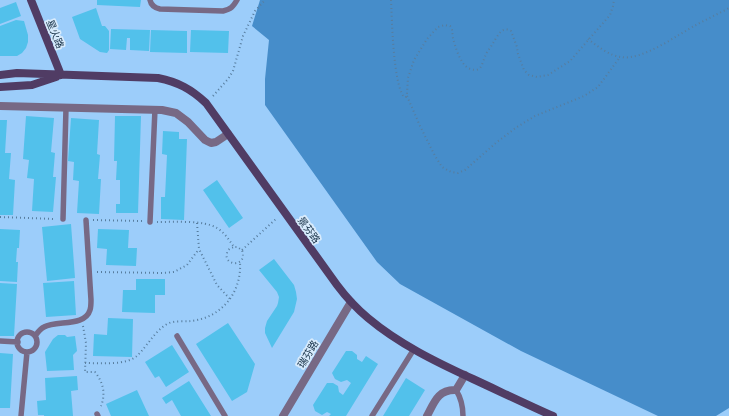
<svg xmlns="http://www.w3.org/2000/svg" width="729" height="416" font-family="Roboto,'Noto Sans SC',sans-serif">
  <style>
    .forest { fill: #468dca }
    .building { fill: #52c1eb }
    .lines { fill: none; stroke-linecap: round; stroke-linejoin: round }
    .path { stroke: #577d9e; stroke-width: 2; stroke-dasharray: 1 3; stroke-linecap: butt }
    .lane { stroke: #776985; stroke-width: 5.5 }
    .street { stroke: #776985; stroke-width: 8 }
    .secondary { stroke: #503c64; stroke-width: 8 }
    .labels { text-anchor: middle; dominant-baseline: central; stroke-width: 3.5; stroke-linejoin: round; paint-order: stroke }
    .street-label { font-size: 10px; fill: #173147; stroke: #d8ebfc }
  </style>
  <rect width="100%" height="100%" fill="#9ccdfa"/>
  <path class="forest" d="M260,0H729V408L716,416H658L521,351L400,284L377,262L265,105V79L269,40L252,26Z"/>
  <path class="building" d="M97,0H141L140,7L97,5Z
    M16,2L21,16L0,24V8Z
    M96,8L102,26H105L109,31V50L107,53L100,52L80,39L72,17Z
    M16,20L24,21L28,35V42L26,48L22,53L17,56H0V26Z
    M111,29L150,30L149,51L130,50V38H127L126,50L110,49Z
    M151,30L187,31V53L150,52Z
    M191,30L229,31L228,53L190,52Z
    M26,116L54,118L51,152L55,153L53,177H56L53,212L32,211L34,179L27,178L29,160L23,159Z
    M115,116H141L138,213H116V204H120V180H116L117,161H114Z
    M71,118L99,120L97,154L100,155L98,179H101L99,214L77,213L79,181L73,180L74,162L68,161Z
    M0,120H7L5,153H11L9,179L15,180L13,215H0Z
    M163,131L179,132V139H187L184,220L161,219V197H165L167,155L162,154Z
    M217,180L243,218L229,228L203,190Z
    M71,224L75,278L47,281L42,227Z
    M0,229L20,230L19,248H17L16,262H18L17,282L0,281Z
    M98,229L129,230L128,248H137L136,266L106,265L107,249L97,248Z
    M274,259L294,285L296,292L297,299L294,312L272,348L265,333V328L267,321L277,306L278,303L279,297L277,292L259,270Z
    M136,279H165V295H155V313L122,312L123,290H136Z
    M74,281L76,315L46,317L43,283Z
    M0,283L17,284L14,336H0Z
    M108,318L133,319L132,357L93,356L94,334L107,335Z
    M228,323L255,364L247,392L232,401L196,344Z
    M58,335H65L67,337L75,336L77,351L73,355L74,370L47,371L45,352L53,339Z
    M172,345L189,372L166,387L159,376L155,378L145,362Z
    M346,351H352L357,355V359L362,362L366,356L378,364L346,416H329L331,414L327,412L322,415L315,411L313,405L327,383H333L338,386L339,392L343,395L351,383L347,380L341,382L335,379L332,373Z
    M0,353L13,354L10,408H0Z
    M77,376L78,390L71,391L73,416H44V415H38L37,401L46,400L45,378Z
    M406,378L425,390L409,416H383Z
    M189,381L211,416H181L172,400L166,404L162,398Z
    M137,390L149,416H111L106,404Z"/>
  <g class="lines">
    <path class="path" d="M391,0C392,20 393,83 404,97H406L407,93L408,78L414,60L427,39L438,27L445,25L450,26C453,29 452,33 453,38C455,46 460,63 468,68C472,70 477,71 480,68C483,64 484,58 486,54C488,50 491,47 493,43C497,37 502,25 511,31L517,47L518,54L524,70L529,75L537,77L548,75L570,61L610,15L613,6L614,0
      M588,39C597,46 610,56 621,57C642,61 677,35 696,25C707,19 718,14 729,8
      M213,96L228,79L233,71L243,36L255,11L265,0
      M407,96L420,126L435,156L442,167L451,172L458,173L465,170L497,142L517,127L535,116L584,96L598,87L620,57
      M0,217L55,219
      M93,220L143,221
      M157,222C173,222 205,220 217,228C225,233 229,240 234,247H237L242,250C248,268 223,266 227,253C228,249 231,248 234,247
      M197,223L199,249L217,285L230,299
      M242,250L277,218
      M97,272L163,273L174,272L187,265L199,249
      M83,326L86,343L85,372H95C103,382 106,394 101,406
      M85,363C100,363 127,366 138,355C148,345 154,332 167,324C174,320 184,322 191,321C221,318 242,293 240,262"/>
    <path class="lane" d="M150,0C151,5 155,8 160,9L223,11C231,9 233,7 237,0
      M63,219L66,108
      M150,222L155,109
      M17 342a10 10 0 1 1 20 0a10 10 0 1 1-20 0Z
      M35,336C38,332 40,329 44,327C57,320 85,327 90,310C91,307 91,303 91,300L86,220
      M177,336L225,416
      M0,341L18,342
      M456,390C461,398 463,406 463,416
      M97,414L98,416
      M21,416L27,352
      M372,416L414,349"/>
    <path class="street" d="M0,106L162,110L176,113L188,122L205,140L211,143L216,142L228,134
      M283,416L351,302
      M427,416C434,403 438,389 456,390L465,375"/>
    <path class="secondary" d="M31,0L61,75
      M0,75L17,73L158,78C178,82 191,89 206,103L337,285C346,297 356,308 368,318C399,344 436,362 473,379C499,391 526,404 553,416
      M0,87L32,85L56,77"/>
  </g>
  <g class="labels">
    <g class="street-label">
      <text transform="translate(55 34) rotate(68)">星火路</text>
      <text transform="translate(309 230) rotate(54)">景芬路</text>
      <text transform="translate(308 354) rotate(-59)">瑞芬路</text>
    </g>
  </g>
</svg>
